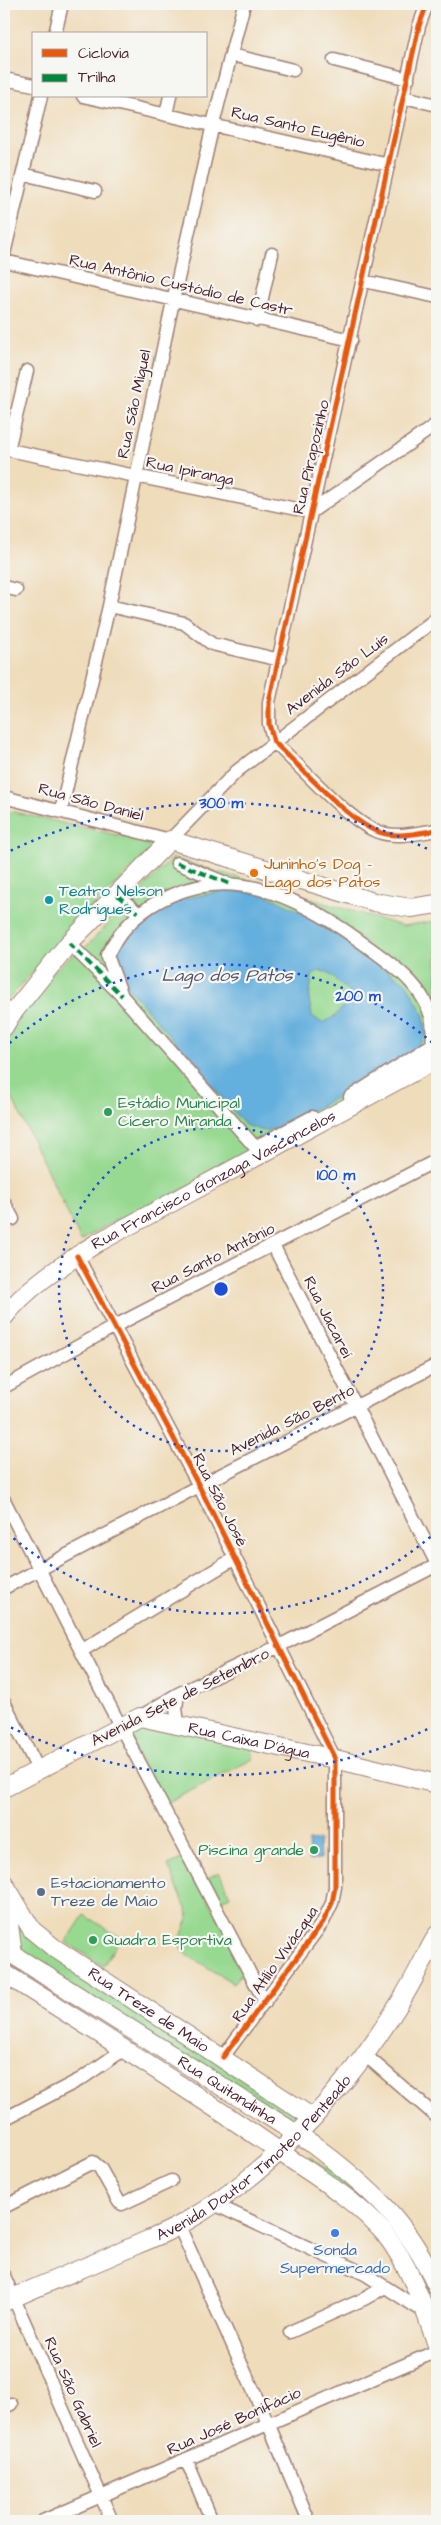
<svg xmlns="http://www.w3.org/2000/svg" width="441" height="2525" font-family="'Architects Daughter',sans-serif">
  <style>
    .green { fill: #97d991; stroke: #707c5e }
    .water { fill: #64afdd; stroke: #576784; fill-rule: evenodd }
    .lines { fill: none; stroke-linecap: round; stroke-linejoin: round }
    .street-casing { stroke: #9c7e72; stroke-width: 15 }
    .secondary-casing { stroke: #9c7e72; stroke-width: 20 }
    .street { stroke: #fff; stroke-width: 12 }
    .secondary { stroke: #fff; stroke-width: 18 }
    .quiet { stroke: #00873e; stroke-width: 4; stroke-dasharray: 8 4; stroke-linecap: butt }
    .cycleway-casing { stroke: #f6f6f2; stroke-width: 8 }
    .cycleway { stroke: #e8590c; stroke-width: 5 }
    .ring { fill: none; stroke: #1d4ed8; stroke-width: 2.5; stroke-dasharray: 2.5 5 }
    .food-dot { fill: #e8710a; stroke: #f6f6f2; stroke-width: 2 }
    .culture-dot { fill: #0f9aa8; stroke: #f6f6f2; stroke-width: 2 }
    .leisure-dot { fill: #2e9e5b; stroke: #f6f6f2; stroke-width: 2 }
    .service-dot { fill: #5c6f8a; stroke: #f6f6f2; stroke-width: 2 }
    .shop-dot { fill: #3f7fe0; stroke: #f6f6f2; stroke-width: 2 }
    .labels { text-anchor: middle; dominant-baseline: central; stroke-width: 4.5; stroke-linejoin: round; paint-order: stroke }
    .street-label { font-size: 16px; fill: #4a1f2b; stroke: #f6f6f2 }
    .food-label { font-size: 16px; fill: #c56008; stroke: #f6f6f2; text-anchor: start }
    .culture-label { font-size: 16px; fill: #0d838f; stroke: #f6f6f2; text-anchor: start }
    .leisure-label { font-size: 16px; fill: #27864d; stroke: #f6f6f2; text-anchor: start }
    .service-label { font-size: 16px; fill: #4e5e75; stroke: #f6f6f2; text-anchor: start }
    .shop-label { font-size: 16px; fill: #366cbe; stroke: #f6f6f2 }
    .water-label { font-size: 18px; font-style: italic; fill: #535169; stroke: #f6f6f2 }
    .centre { fill: #1d4ed8; stroke: #f6f6f2; stroke-width: 2.5 }
    .ring-label { font-size: 15px; text-anchor: middle; font-weight: bold; fill: #1d4ed8; stroke: #f6f6f2; stroke-width: 4.5; stroke-linejoin: round; paint-order: stroke }
  </style>
  <rect width="100%" height="100%" fill="#f6f6f2"/>
  <filter id="ink" filterUnits="userSpaceOnUse"><feTurbulence type="fractalNoise" baseFrequency=".02" numOctaves="2"/><feDisplacementMap in="SourceGraphic" scale="10" xChannelSelector="R" yChannelSelector="G"/><feConvolveMatrix kernelMatrix="1 2 1 2 8 2 1 2 1" color-interpolation-filters="sRGB"/></filter>
  <filter id="wash" filterUnits="userSpaceOnUse"><feTurbulence type="fractalNoise" baseFrequency=".0096" numOctaves="4" result="noise"/><feDisplacementMap in="SourceGraphic" scale="20" xChannelSelector="R" yChannelSelector="G"/><feGaussianBlur stdDeviation="1.12" result="paint"/><feColorMatrix in="noise" values="0 0 0 0 0 0 0 0 0 0 0 0 0 0 0 0 0 1.4 0 .05"/><feComposite in="paint" operator="in"/></filter>
  <g filter="url(#wash)">
    <rect width="100%" height="100%" fill="#efdcba"/>
    <path class="green" d="M9,811L157,844L88,911L4,1004V816Z
      M172,858L402,926L437,921V1049C355,1094 274,1141 192,1185C156,1204 115,1218 81,1241L4,1081V1043L25,1008L51,973L72,955L80,953Z
      M146,1721L254,1744L253,1759L163,1805L125,1732Z
      M186,1857L245,1969L233,1983L186,1954L178,1945L189,1916L168,1865Z
      M219,1872L230,1896L216,1902L206,1879Z
      M84,1915L121,1938L103,1966L66,1942Z
      M12,1922L301,2112L289,2129L14,1954Z
      M309,2155L387,2216L415,2254L437,2300V2336L406,2260L303,2163Z"/>
    <path class="water" d="M226,890L264,894L315,919L407,984L424,1016L426,1035L413,1056L281,1127L264,1131L245,1125L122,980L112,959L117,946L152,908L169,902ZM319,971L327,972L349,992L350,1000L334,1017L322,1023L312,1016L309,1000L312,976Z
      M319,1840L320,1859L309,1860L308,1841Z"/>
  </g>
  <g filter="url(#ink)">
    <g class="lines">
      <g class="street-casing">
        <path id="street" d="M427,4L419,26L269,702V724L274,742C298,764 349,821 376,831C395,839 418,833 437,830
          M55,34L62,4
          M232,55L293,70
          M334,60L408,79
          M4,79L34,85
          M83,96L389,165
          M404,97L437,105
          M166,115L170,96
          M23,174L95,191
          M4,254L41,96
          M4,261L351,340
          M364,281L437,297
          M257,320L272,254
          M4,449L311,512L437,424
          M8,450L27,371
          M4,587L16,590
          M109,606L184,623L212,644L280,660
          M4,797L170,840L237,771L437,618
          M61,811L109,606L173,301L213,124L244,4
          M177,863L226,883
          M117,895L138,913
          M69,943L122,996L255,1147L312,1117
          M122,996L107,955C136,899 199,873 260,889C296,899 328,918 357,939C386,960 425,984 432,1021C433,1028 432,1037 433,1044L350,1097
          M4,1202L13,1219
          M273,1245L437,1564
          M77,1256L199,1486L335,1759V1887L332,1903L323,1922L223,2057
          M4,1387L115,1326L437,1160
          M4,1500L81,1651L265,2002
          M4,1588L199,1486L437,1365
          M81,1651L235,1558
          M178,1694L176,1708L178,1723
          M4,1702L39,1771
          M140,1717L178,1694L279,1646L437,1565
          M364,2054L437,2117
          M4,2119L81,2079L123,2050
          M214,2204L365,2274L426,2313
          M4,2207L93,2162L100,2168L119,2202L122,2204L171,2181
          M179,2226L268,2423L309,2521
          M4,2276L112,2521
          M290,2332L364,2299L385,2287
          M4,2407L11,2404
          M186,2459L212,2521
          M43,2521L437,2351"/>
      </g>
      <g class="secondary-casing">
        <g id="secondary">
          <path d="M4,1027L11,1015L69,943L170,840L374,902L411,908L437,904"/>
          <path id="s1" d="M4,1317C29,1285 63,1265 97,1243L437,1059"/>
          <path id="s2" d="M4,1788L140,1717L335,1759L437,1784"/>
          <path id="s3" d="M4,1883L32,1930L53,1947L313,2118"/>
          <path d="M7,1909L13,1955"/>
          <path id="s4" d="M4,1949L311,2143C369,2187 406,2219 437,2286"/>
          <path d="M4,1973C96,2032 190,2089 280,2152C315,2176 356,2200 384,2233C410,2265 424,2307 437,2345"/>
          <path id="s5" d="M4,2302C47,2282 92,2265 136,2245C150,2239 166,2233 180,2225C271,2174 344,2092 399,2004C413,1982 424,1958 437,1935"/>
        </g>
      </g>
      <use href="#street" class="street"/>
      <use href="#secondary" class="secondary"/>
      <path class="quiet" d="M177,863L230,884
        M117,895L138,913
        M69,943L122,996"/>
      <g class="cycleway-casing">
        <path id="cycleway" d="M427,4L419,26L269,702V724L274,742C298,764 349,821 376,831C395,839 418,833 437,830
          M77,1256L199,1486L335,1759V1887L332,1903L323,1922L223,2057"/>
      </g>
      <use href="#cycleway" class="cycleway"/>
    </g>
  </g>
  <g class="ring">
    <circle cx="221" cy="1289" r="162"/>
    <path d="M436 1532A324 324 0 0 1 4 1530M4 1048A324 324 0 0 1 436 1046"/>
    <path d="M434 1726A486 486 0 0 1 4 1724M4 854A486 486 0 0 1 434 852"/>
  </g>
  <circle class="food-dot" cx="254" cy="873" r="5"/>
  <circle class="culture-dot" cx="49" cy="900" r="5"/>
  <g class="leisure-dot">
    <circle cx="108" cy="1112" r="5"/>
    <circle cx="314" cy="1850" r="5"/>
    <circle cx="93" cy="1940" r="5"/>
  </g>
  <circle class="service-dot" cx="41" cy="1892" r="5"/>
  <circle class="shop-dot" cx="335" cy="2233" r="5"/>
  <g class="labels">
    <g class="street-label">
      <text transform="translate(298 127) rotate(13)">Rua Santo Eugênio</text>
      <text transform="translate(181 285) rotate(13)">Rua Antônio Custódio de Castr</text>
      <text transform="translate(134 404) rotate(-78)">Rua São Miguel</text>
      <text transform="translate(311 457) rotate(-77)">Rua Pirapozinho</text>
      <text transform="translate(190 471) rotate(12)">Rua Ipiranga</text>
      <text transform="translate(337 674) rotate(-37)">Avenida São Luís</text>
      <text transform="translate(91 802) rotate(15)">Rua São Daniel</text>
      <text stroke="none"><textPath href="#s1" startOffset="252">Rua Francisco Gonzaga Vasconcelos</textPath></text>
      <text transform="translate(213 1258) rotate(-27)">Rua Santo Antônio</text>
      <text transform="translate(328 1317) rotate(63)">Rua Jacareí</text>
      <text transform="translate(292 1420) rotate(-27)">Avenida São Bento</text>
      <text transform="translate(220 1500) rotate(63)">Rua São José</text>
      <text transform="translate(180 1697) rotate(-27)">Avenida Sete de Setembro</text>
      <text stroke="none"><textPath href="#s2" startOffset="265">Rua Caixa D'água</textPath></text>
      <text transform="translate(275 1964) rotate(-55)">Rua Atílio Vivácqua</text>
      <text stroke="none"><textPath href="#s3" startOffset="196">Rua Treze de Maio</textPath></text>
      <text stroke="none"><textPath href="#s4" startOffset="264">Rua Quitandinha</textPath></text>
      <text stroke="none"><textPath href="#s5" startOffset="292">Avenida Doutor Timoteo Penteado</textPath></text>
      <text transform="translate(73 2392) rotate(66)">Rua São Gabriel</text>
      <text transform="translate(234 2421) rotate(-24)">Rua José Bonifácio</text>
    </g>
    <g class="food-label">
      <text x="264" y="864">Juninho's Dog -<tspan x="264" dy="18">Lago dos Patos</tspan></text>
    </g>
    <g class="culture-label">
      <text x="59" y="891">Teatro Nelson<tspan x="59" dy="18">Rodrigues</tspan></text>
    </g>
    <g class="leisure-label">
      <text x="118" y="1103">Estádio Municipal<tspan x="118" dy="18">Cícero Miranda</tspan></text>
      <text x="304" y="1850" text-anchor="end">Piscina grande</text>
      <text x="103" y="1940">Quadra Esportiva</text>
    </g>
    <g class="service-label">
      <text x="51" y="1883">Estacionamento<tspan x="51" dy="18">Treze de Maio</tspan></text>
    </g>
    <g class="shop-label">
      <text x="335" y="2250">Sonda<tspan x="335" dy="18">Supermercado</tspan></text>
    </g>
    <g class="water-label">
      <text x="227" y="975">Lago dos Patos</text>
    </g>
  </g>
  <circle cx="221" cy="1289" r="8" class="centre"/>
  <g class="ring-label">
    <text x="221" y="808">300 m</text>
    <text x="358" y="1001">200 m</text>
    <text x="336" y="1180">100 m</text>
  </g>
  <rect width="441" height="2525" fill="none" stroke="#f6f6f2" stroke-width="20"/>
  <rect x="32" y="32" width="175" height="65" fill="#f6f6f2" stroke="#b1a0a2"/>
  <rect x="42" y="49" width="25" height="8" fill="#e8590c" stroke="#b1a0a2"/>
  <text x="78" y="58" font-size="15" fill="#4a1f2b">Ciclovia</text>
  <rect x="42" y="74" width="25" height="8" fill="#00873e" stroke="#b1a0a2"/>
  <text x="78" y="82" font-size="15" fill="#4a1f2b">Trilha</text>
</svg>
